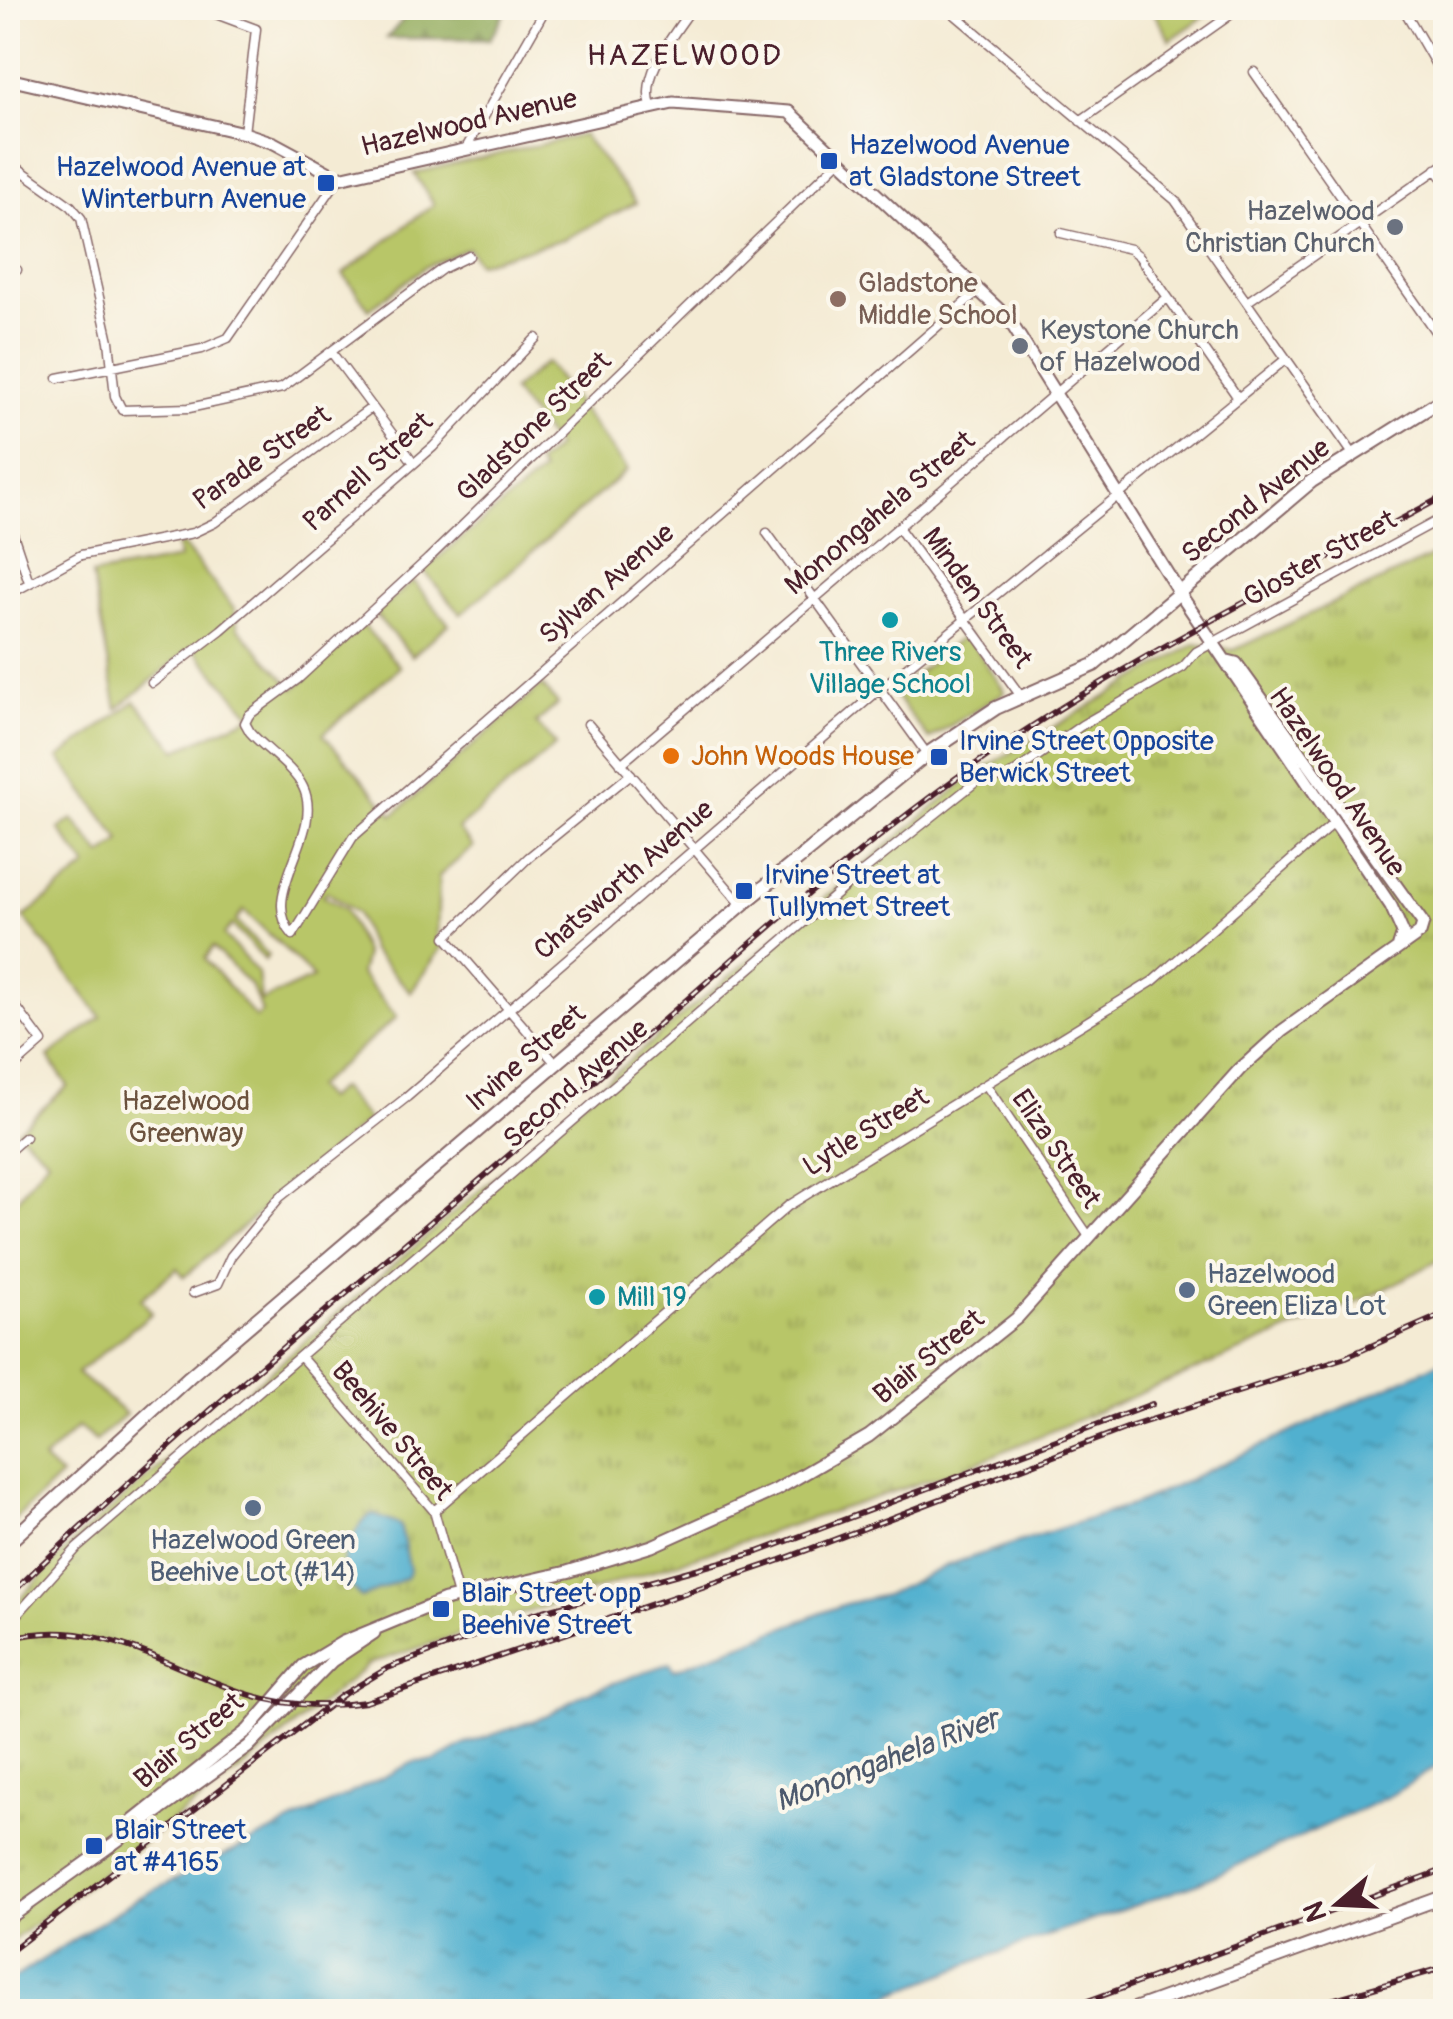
<svg xmlns="http://www.w3.org/2000/svg" width="1453" height="2019" font-family="Pangolin,sans-serif">
  <style>
    .grass { fill: url(#grass-tufts); stroke: #81724a; stroke-width: 2.5 }
    .forest { fill: url(#forest-firs); stroke: #6e6544; stroke-width: 2.5 }
    .green { fill: #b8c668; stroke: #81724a; stroke-width: 2.5; fill-rule: evenodd }
    .water { fill: url(#water-ripples); stroke: #4e687d; stroke-width: 2.5 }
    .lines { fill: none; stroke-linecap: round; stroke-linejoin: round }
    .street-casing { stroke: #866666; stroke-width: 11 }
    .secondary-casing { stroke: #866666; stroke-width: 15 }
    .primary-casing { stroke: #866666; stroke-width: 16 }
    .street { stroke: #fff; stroke-width: 8 }
    .secondary { stroke: #fff; stroke-width: 11 }
    .primary { stroke: #fff; stroke-width: 12 }
    .rail-casing { stroke: #4a1f2b; stroke-width: 6 }
    .rail { stroke: #fbf7ec; stroke-width: 2.5; stroke-dasharray: 8; stroke-linecap: butt }
    .transit-dot { fill: #1a4fb4; stroke: #fbf7ec; stroke-width: 4 }
    .worship-dot { fill: #6b7280; stroke: #fbf7ec; stroke-width: 4 }
    .education-dot { fill: #8d6e63; stroke: #fbf7ec; stroke-width: 4 }
    .culture-dot { fill: #0f9aa8; stroke: #fbf7ec; stroke-width: 4 }
    .food-dot { fill: #e8710a; stroke: #fbf7ec; stroke-width: 4 }
    .service-dot { fill: #5c6f8a; stroke: #fbf7ec; stroke-width: 4 }
    .labels { text-anchor: middle; dominant-baseline: central; stroke-width: 8; stroke-linejoin: round; paint-order: stroke }
    .street-label { font-size: 28px; fill: #4a1f2b; stroke: #fbf7ec }
    .transit-label { font-size: 28px; fill: #164399; stroke: #fbf7ec; text-anchor: start }
    .worship-label { font-size: 28px; fill: #5b616d; stroke: #fbf7ec; text-anchor: end }
    .education-label { font-size: 28px; fill: #785e54; stroke: #fbf7ec; text-anchor: start }
    .culture-label { font-size: 28px; fill: #0d838f; stroke: #fbf7ec }
    .food-label { font-size: 28px; fill: #c56008; stroke: #fbf7ec; text-anchor: start }
    .park-label { font-size: 28px; fill: #6b513d; stroke: #fbf7ec }
    .service-label { font-size: 28px; fill: #4e5e75; stroke: #fbf7ec; text-anchor: start }
    .neighbourhood-label { font-size: 30px; letter-spacing: 2.5px; fill: #4a1f2b; stroke: #fbf7ec }
    .water-label { font-size: 30px; font-style: italic; fill: #4d596d; stroke: #fbf7ec }
  </style>
  <defs>
    <pattern id="grass-tufts" width="24" height="20" patternUnits="userSpaceOnUse" patternTransform="scale(2.5)"><rect width="24" height="20" fill="#b8c668"/><path d="M3 7l-1-3M5 7V3M7 7l1-3M15 17l-1-3M17 17v-4M19 17l1-3" fill="none" stroke="#98a056"/></pattern>
    <pattern id="forest-firs" width="22" height="20" patternUnits="userSpaceOnUse" patternTransform="scale(2.5)"><rect width="22" height="20" fill="#92ab5c"/><path d="M5 1l3.5 6h-7zM16 11l3.5 6h-7z" fill="#798b4c"/></pattern>
    <pattern id="water-ripples" width="26" height="14" patternUnits="userSpaceOnUse" patternTransform="scale(2.5)"><rect width="26" height="14" fill="#51b0cf"/><path d="M2 4q2-2 4 0t4 0M15 11q2-2 4 0t4 0" fill="none" stroke="#458fa8"/></pattern>
  </defs>
  <rect width="100%" height="100%" fill="#fbf7ec"/>
  <filter id="ink" filterUnits="userSpaceOnUse"><feTurbulence type="fractalNoise" baseFrequency=".01" numOctaves="2"/><feDisplacementMap in="SourceGraphic" scale="20" xChannelSelector="R" yChannelSelector="G"/><feConvolveMatrix kernelMatrix="1 2 1 2 8 2 1 2 1" color-interpolation-filters="sRGB"/></filter>
  <filter id="wash" filterUnits="userSpaceOnUse"><feTurbulence type="fractalNoise" baseFrequency=".0048" numOctaves="4" result="noise"/><feDisplacementMap in="SourceGraphic" scale="40" xChannelSelector="R" yChannelSelector="G"/><feGaussianBlur stdDeviation="2.25" result="paint"/><feColorMatrix in="noise" values="0 0 0 0 0 0 0 0 0 0 0 0 0 0 0 0 0 1.4 0 .05"/><feComposite in="paint" operator="in"/></filter>
  <g filter="url(#wash)">
    <rect width="100%" height="100%" fill="#f4ebd4"/>
    <path class="grass" d="M1445,550V1257L1375,1294L959,1470L369,1664L243,1768L8,1944V1612L74,1541L680,1017L973,775L1195,644L1234,650Z"/>
    <path class="forest" d="M413,8H508L490,39L387,38Z"/>
    <path class="green" d="M1151,8H1214L1215,9L1170,40Z
      M583,135L636,203L564,239L478,263L468,248L425,267L369,309L343,274L434,204L414,173Z
      M546,362L627,470L461,614L423,570L542,472L537,464L557,447L512,391Z
      M177,545H183L234,609L238,628L294,689L363,625L400,667L323,734L393,815L542,685L558,704L536,723L556,745L458,829L473,847L439,876L437,942L442,947L411,992L371,950L357,913L327,892L323,896L345,909L365,954L360,974L397,1017L315,1087L326,1099L340,1088L368,1120L184,1277L177,1268L141,1299L152,1313L77,1373L126,1414L96,1441L78,1427L43,1460L61,1476L8,1526V1211L48,1159L17,1131L68,1086L48,1057L101,1017L24,917L87,867L59,829L73,819L102,855L121,841L59,758L135,701L177,750L252,716L192,647L117,709L92,575L179,559ZM244,910C267,934 292,953 313,978L261,1001L258,973L224,935L232,925L265,960L268,955L236,921ZM213,947L251,986L262,1012L256,1018L205,959Z
      M413,581L449,624L412,656L375,614Z
      M966,634L1005,692L929,739L893,693Z"/>
    <path class="water" d="M1445,1360V1761L1390,1796L1196,1884L984,1958L850,2011H8V1982L136,1899L414,1762L435,1761L466,1744L547,1716L583,1694L670,1663L674,1670L845,1604L886,1595L948,1565L1138,1503Z
      M372,1514L400,1525L410,1570L406,1578L361,1598C355,1591 345,1579 343,1571C341,1556 359,1522 372,1514Z"/>
  </g>
  <g filter="url(#ink)">
    <g class="lines">
      <g class="street-casing">
        <path id="street" d="M200,8L256,29L244,133
          M947,8L1175,200L1353,454
          M1403,8L1446,82
          M1254,72L1446,347
          M651,106C640,74 675,33 692,8
          M1080,121L1240,8
          M465,150L546,8
          M840,160L428,559L298,679L249,715L245,723L250,732C265,749 293,767 303,787C326,834 256,894 293,935L353,837L978,291
          M8,161L71,206L81,218L109,341L115,396L122,410L189,408L282,388L442,269L469,256
          M1436,169L1446,182
          M1061,233L1130,249L1139,256L1236,395
          M8,269L17,270
          M1247,302L1446,163
          M332,353L414,463
          M58,378L202,349L228,338L339,178
          M8,519L29,582
          M898,527L1020,695
          M767,533L927,754
          M8,595L81,555L193,533L214,523L371,408
          M152,683L221,630L433,447L536,338
          M588,724L742,905
          M621,764L1167,298
          M8,857V856
          M8,996L42,1042L8,1072
          M557,1065L446,937L529,857L631,774
          M986,1085L1090,1238
          M8,1152L25,1137
          M193,1293L218,1284L231,1256L280,1197L407,1097L880,689L1286,359
          M300,1356L434,1511L458,1596
          M434,1511L788,1206L1153,981L1335,822
          M8,1625L77,1548L861,873L977,781L992,775L1005,779L1082,725L1183,667L1196,652L1446,516"/>
      </g>
      <g class="secondary-casing">
        <path id="secondary" d="M8,79L244,133L274,143L339,178L673,103L789,112L1008,318L1180,594L1391,906L1403,933L1399,945
          M131,1827L133,1821L248,1730L303,1666L343,1642L445,1600L567,1572L652,1546L776,1490L869,1436L1017,1318L1240,1069L1282,1031L1420,933L1423,923L1236,663L1228,661
          M8,1919L248,1747L332,1661L374,1633"/>
      </g>
      <g class="primary-casing">
        <path id="primary" d="M8,1543L189,1377L742,905L927,754L996,708L1094,665L1312,481L1446,397
          M1126,2012L1446,1896"/>
      </g>
      <use href="#street" class="street"/>
      <use href="#secondary" class="secondary"/>
      <use href="#primary" class="primary"/>
      <g class="rail-casing">
        <path id="rail" d="M8,1597C177,1431 363,1281 543,1126C694,996 842,853 1008,742C1146,649 1299,575 1446,495
          M8,1639C97,1615 162,1666 244,1693C284,1706 325,1708 366,1702L781,1560L1132,1426L1346,1357L1446,1313
          M8,1953L344,1694L388,1668L533,1614L758,1552L1152,1404
          M1058,2012L1446,1869
          M1290,2012L1446,1967"/>
      </g>
      <use href="#rail" class="rail"/>
    </g>
  </g>
  <g class="transit-dot">
    <rect x="819" y="151" width="20" height="20" rx="5"/>
    <rect x="316" y="173" width="20" height="20" rx="5"/>
    <rect x="929" y="747" width="20" height="20" rx="5"/>
    <rect x="734" y="881" width="20" height="20" rx="5"/>
    <rect x="431" y="1599" width="20" height="20" rx="5"/>
    <rect x="84" y="1836" width="20" height="20" rx="5"/>
  </g>
  <g class="worship-dot">
    <circle cx="1395" cy="227" r="10"/>
    <circle cx="1020" cy="346" r="10"/>
  </g>
  <circle class="education-dot" cx="838" cy="299" r="10"/>
  <g class="culture-dot">
    <circle cx="890" cy="620" r="10"/>
    <circle cx="597" cy="1297" r="10"/>
  </g>
  <circle class="food-dot" cx="671" cy="756" r="10"/>
  <g class="service-dot">
    <circle cx="1187" cy="1290" r="10"/>
    <circle cx="253" cy="1508" r="10"/>
  </g>
  <g class="labels">
    <g class="street-label">
      <text transform="translate(469 123) rotate(-13)">Hazelwood Avenue</text>
      <text transform="translate(534 427) rotate(-44)">Gladstone Street</text>
      <text transform="translate(262 458) rotate(-35)">Parade Street</text>
      <text transform="translate(368 472) rotate(-42)">Parnell Street</text>
      <text transform="translate(1256 501) rotate(-39)">Second Avenue</text>
      <text transform="translate(880 513) rotate(-40)">Monongahela Street</text>
      <text transform="translate(1320 559) rotate(-29)">Gloster Street</text>
      <text transform="translate(607 584) rotate(-41)">Sylvan Avenue</text>
      <text transform="translate(977 598) rotate(54)">Minden Street</text>
      <text transform="translate(1337 782) rotate(56)">Hazelwood Avenue</text>
      <text transform="translate(624 880) rotate(-41)">Chatsworth Avenue</text>
      <text transform="translate(526 1058) rotate(-41)">Irvine Street</text>
      <text transform="translate(576 1084) rotate(-41)">Second Avenue</text>
      <text transform="translate(866 1132) rotate(-32)">Lytle Street</text>
      <text transform="translate(1056 1149) rotate(56)">Eliza Street</text>
      <text transform="translate(929 1357) rotate(-39)">Blair Street</text>
      <text transform="translate(392 1431) rotate(50)">Beehive Street</text>
      <text transform="translate(189 1741) rotate(-40)">Blair Street</text>
    </g>
    <g class="transit-label">
      <text x="849" y="145">Hazelwood Avenue<tspan x="849" dy="32">at Gladstone Street</tspan></text>
      <text x="306" y="167" text-anchor="end">Hazelwood Avenue at<tspan x="306" dy="32">Winterburn Avenue</tspan></text>
      <text x="959" y="741">Irvine Street Opposite<tspan x="959" dy="32">Berwick Street</tspan></text>
      <text x="764" y="875">Irvine Street at<tspan x="764" dy="32">Tullymet Street</tspan></text>
      <text x="461" y="1593">Blair Street opp<tspan x="461" dy="32">Beehive Street</tspan></text>
      <text x="114" y="1830">Blair Street<tspan x="114" dy="32">at #4165</tspan></text>
    </g>
    <g class="worship-label">
      <text x="1375" y="211">Hazelwood<tspan x="1375" dy="32">Christian Church</tspan></text>
      <text x="1040" y="330" text-anchor="start">Keystone Church<tspan x="1040" dy="32">of Hazelwood</tspan></text>
    </g>
    <g class="education-label">
      <text x="858" y="283">Gladstone<tspan x="858" dy="32">Middle School</tspan></text>
    </g>
    <g class="culture-label">
      <text x="890" y="652">Three Rivers<tspan x="890" dy="32">Village School</tspan></text>
      <text x="617" y="1297" text-anchor="start">Mill 19</text>
    </g>
    <g class="food-label">
      <text x="691" y="756">John Woods House</text>
    </g>
    <g class="park-label">
      <text x="186" y="1101">Hazelwood<tspan x="186" dy="32">Greenway</tspan></text>
    </g>
    <g class="service-label">
      <text x="1207" y="1274">Hazelwood<tspan x="1207" dy="32">Green Eliza Lot</tspan></text>
      <text x="253" y="1540" text-anchor="middle">Hazelwood Green<tspan x="253" dy="32">Beehive Lot (#14)</tspan></text>
    </g>
    <g class="neighbourhood-label">
      <text x="685" y="55">HAZELWOOD</text>
    </g>
    <g class="water-label">
      <text transform="translate(887 1760) rotate(-21)">Monongahela River</text>
    </g>
  </g>
  <rect width="1453" height="2019" fill="none" stroke="#fbf7ec" stroke-width="40"/>
  <g transform="translate(1338 1904) rotate(251)" stroke="#fbf7ec" stroke-width="8" paint-order="stroke">
  <path d="M0-8L18 38L0 25L-18 38Z" fill="#4a1f2b"/>
  <text y="-15" font-size="28" font-weight="bold" text-anchor="middle" fill="#4a1f2b">N</text>
  </g>
</svg>
